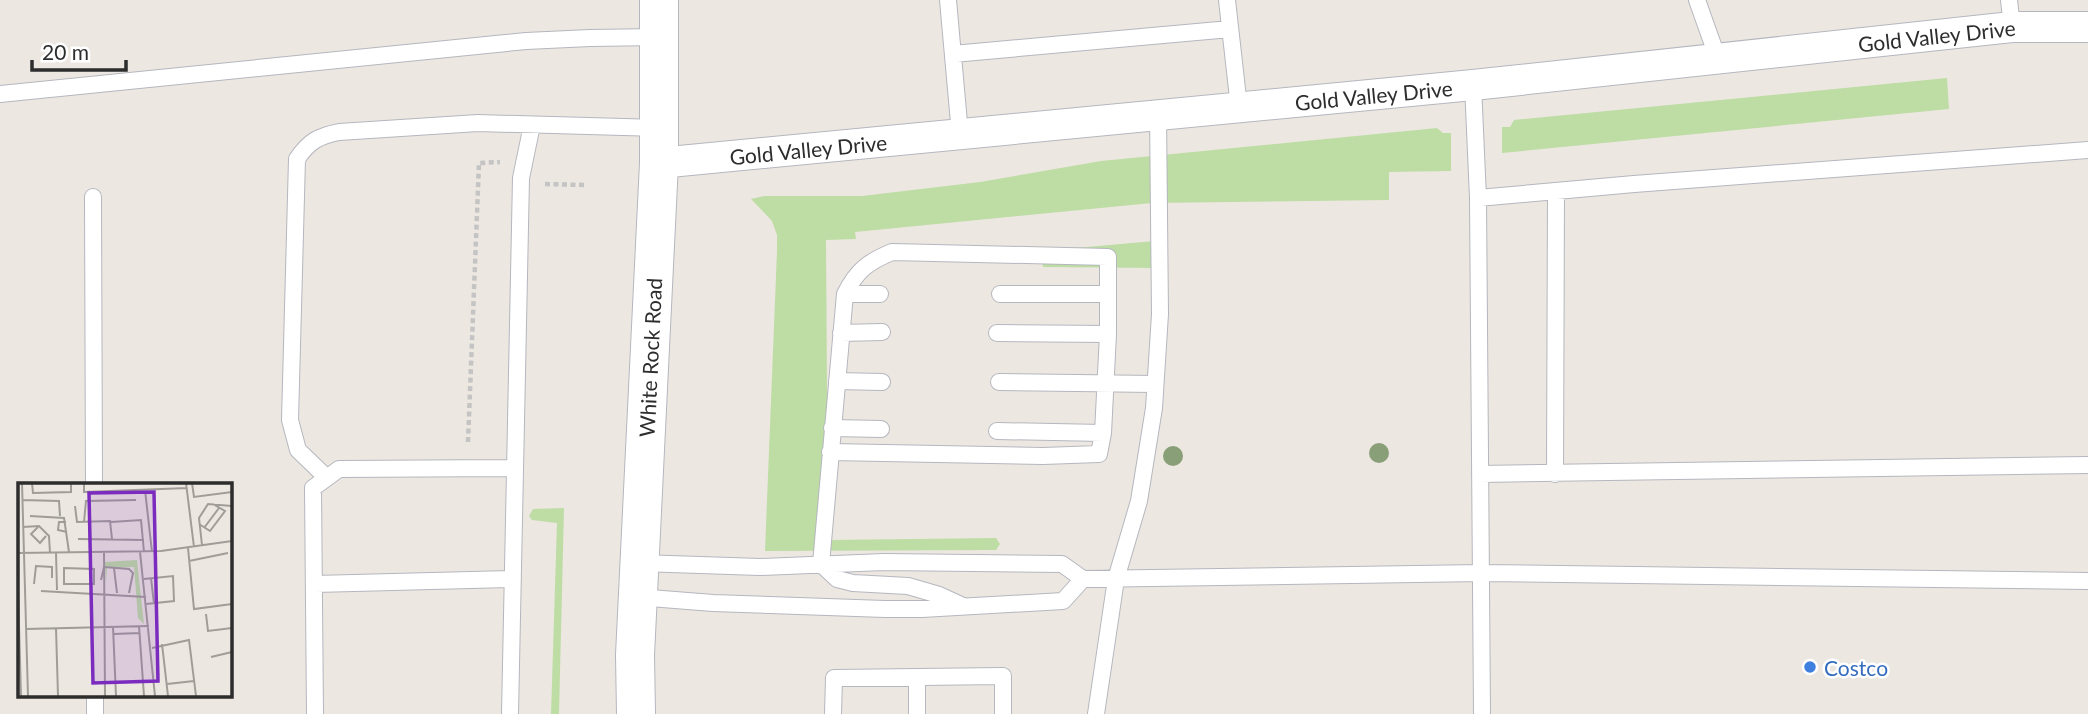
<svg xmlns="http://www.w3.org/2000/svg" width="2088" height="714" font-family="Lato,sans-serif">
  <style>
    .green { fill: #bddda4 }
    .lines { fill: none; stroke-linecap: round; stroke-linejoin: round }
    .lane-casing { stroke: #b5b7bf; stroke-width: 18 }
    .street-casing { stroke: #b5b7bf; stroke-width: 32 }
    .secondary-casing { stroke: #b5b7bf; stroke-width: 40 }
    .path { stroke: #c4c4c4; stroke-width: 4.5; stroke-dasharray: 5 3.5; stroke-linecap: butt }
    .lane { stroke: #fff; stroke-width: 16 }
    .street { stroke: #fff; stroke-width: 30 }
    .secondary { stroke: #fff; stroke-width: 38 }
    .tree { fill: #899f78 }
    .shop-dot { fill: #3f7fe0; stroke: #fff; stroke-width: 2.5 }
    .labels { text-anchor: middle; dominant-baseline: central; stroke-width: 5; stroke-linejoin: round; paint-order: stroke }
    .street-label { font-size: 21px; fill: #2d2d2d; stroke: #fff }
    .shop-label { font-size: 21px; fill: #366cbe; stroke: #fff; text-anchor: start }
    .inset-road { fill: none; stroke: #a09d99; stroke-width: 2 }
    .view { fill: #7b2cbf; fill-opacity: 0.15; stroke: #7b2cbf; stroke-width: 3.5 }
    .inset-edge { fill: none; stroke: #2d2d2d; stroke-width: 3.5 }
  </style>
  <rect width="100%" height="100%" fill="#ede7e1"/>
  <path class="green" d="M1947,78L1949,109L1502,153V127H1510L1514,120Z
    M1437,128L1443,133H1451V171L1389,172V200L1152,203L855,232L856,239L826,240L828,540L996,538L1000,544L996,550L765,551L777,251V235L772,221L751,199L764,196H862L980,182L1101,161Z
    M1155,241L1158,268L1043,267L1041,251Z
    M564,508L559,714H551L557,523L532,520L529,516L533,509Z"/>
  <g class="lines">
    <g class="lane-casing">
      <path id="lane" d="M948,0L960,134
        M1227,0L1239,107
        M1697,0L1718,59
        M2009,0L2012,27
        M953,54L1230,29
        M1473,85L1478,198L1482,714
        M0,94L526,41L590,38L659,37
        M93,197L94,485
        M1478,198L1634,184L2088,150
        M845,294H880
        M841,333L882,332
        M997,333L1108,334
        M837,381L882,382
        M999,382L1155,384
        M832,428L881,429
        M997,431L1103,433L1108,334V294H1000
        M830,452L1043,456L1099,454L1103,433
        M1480,474L2088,465
        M1555,474L1556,191
        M326,477L298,450L290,420L297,159C309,141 319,136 339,132L478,123L659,128
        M640,563L760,567L884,562L1062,564L1083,579L1481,573L2088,581
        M315,584L513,579
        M637,597L713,603L885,609H922L1063,601L1083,579
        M963,606L939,595L908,586L853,583L837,579L821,564L845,294C857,270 868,262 892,252L1108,257V294
        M95,695V714
        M315,714L313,488L339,469L515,468
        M510,714L521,178L532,125
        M833,714L834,678L1003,676V714
        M917,714V678
        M1096,714L1116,579L1139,501L1154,408L1160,314L1158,114"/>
    </g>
    <g class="street-casing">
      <g id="street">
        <path id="s1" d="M659,163L1473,85L2012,27H2088"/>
      </g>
    </g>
    <g class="secondary-casing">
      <g id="secondary">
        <path id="s2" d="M636,714L635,655L659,163V0"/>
      </g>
    </g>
    <path class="path" d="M545,184L584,185
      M468,442L479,163L500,162"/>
    <use href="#lane" class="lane"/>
    <use href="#street" class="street"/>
    <use href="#secondary" class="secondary"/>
  </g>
  <g class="tree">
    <circle cx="1379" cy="453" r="10"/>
    <circle cx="1173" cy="456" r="10"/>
  </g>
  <circle class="shop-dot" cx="1810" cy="667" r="7"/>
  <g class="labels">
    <g class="street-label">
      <text stroke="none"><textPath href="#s1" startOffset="1284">Gold Valley Drive</textPath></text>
      <text stroke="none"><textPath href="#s1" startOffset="718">Gold Valley Drive</textPath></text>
      <text stroke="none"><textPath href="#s1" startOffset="150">Gold Valley Drive</textPath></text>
      <text stroke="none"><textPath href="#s2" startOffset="357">White Rock Road</textPath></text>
    </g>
    <g class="shop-label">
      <text x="1824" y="667">Costco</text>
    </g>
  </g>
  <g transform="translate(18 483)">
    <rect width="214" height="214" fill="#ede7e1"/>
    <path d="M119,77L120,87L126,141L120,135L116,84L89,85L88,100L87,79Z" fill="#bddda4"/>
    <path class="inset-road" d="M4,0L10,213M14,0L15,10L53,9V0M66,0V9L169,5M168,0L176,64M174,0L176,14L214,9M127,7L134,69M5,17L41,18L42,33M57,23L59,39L92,38L94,56M12,33L46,35L51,69M48,39H41L40,47L49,49M66,39L68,18L118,17M93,39L123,37L126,69M181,41L192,48L207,28L195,21M5,44L21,43L31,53L32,70M20,44L13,51L22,60L28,53M186,45L201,25M60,56L126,57M184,62L181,35L190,21L214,23M170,65L176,126L214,121M86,68L87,213M122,69L137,213M0,70L143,68L214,58M38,70L39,107M171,78L210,70M46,85L76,86V101H46ZM96,85L99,110M133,95L136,121M126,96L155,93L156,118L128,121M83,97L86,84L111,86L115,90L111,110M16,101L18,83L34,84V95M0,105L3,213M23,108L128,114M188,131L190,148L214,145M121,143L126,213M95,144L98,213M38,145L40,213M8,146L131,143M96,151L121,150M144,161L150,213M134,165L171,157L178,213M193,174L214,169M149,201L176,198"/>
    <path class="view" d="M136,9L140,198L75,200L71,10Z"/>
    <rect width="214" height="214" class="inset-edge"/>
  </g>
  <path d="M32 60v10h94v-10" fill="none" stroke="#2d2d2d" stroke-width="3.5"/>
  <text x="42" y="60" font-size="21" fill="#2d2d2d" stroke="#ffffff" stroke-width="5" paint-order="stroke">20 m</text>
</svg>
